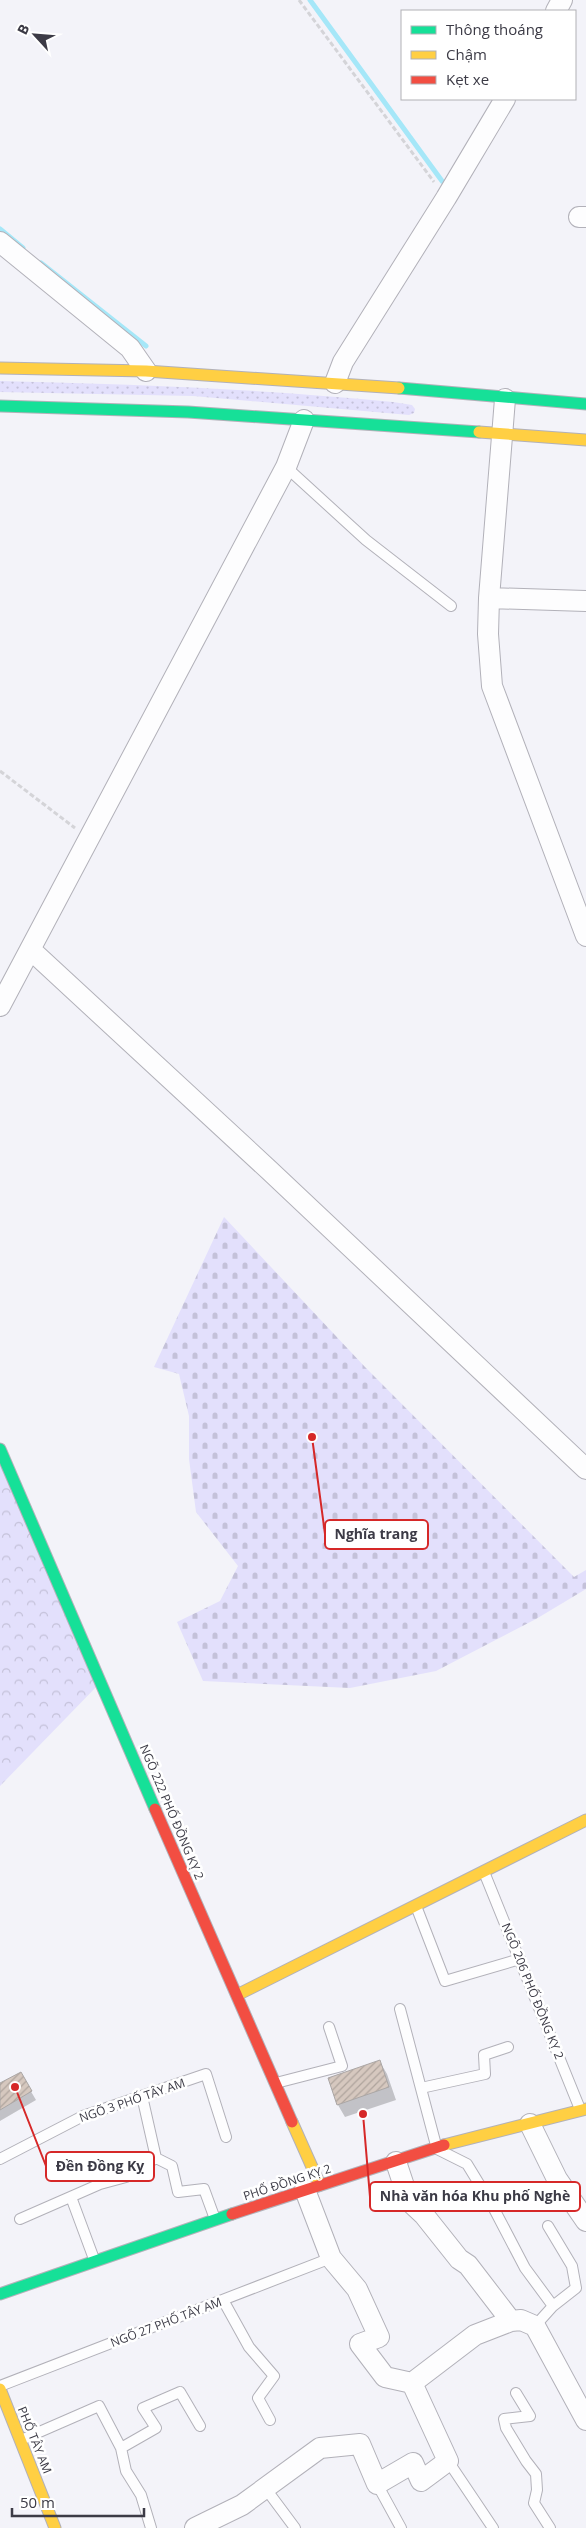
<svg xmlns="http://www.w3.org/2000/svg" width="586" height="2528" font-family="'Open Sans',sans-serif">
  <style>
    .grass { fill: url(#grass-dots) }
    .cemetery { fill: url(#cemetery-stones) }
    .park { fill: url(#park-crowns) }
    .shadow { fill: #0003 }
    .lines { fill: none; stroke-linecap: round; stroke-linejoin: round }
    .stream { stroke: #a5e7f8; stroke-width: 5 }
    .building { fill: url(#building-hatch); stroke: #aba7a6 }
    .lane-casing { stroke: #b2b1b9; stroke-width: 12 }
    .street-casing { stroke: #b2b1b9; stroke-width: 22 }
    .fast-casing { stroke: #b2b1b9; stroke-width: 13 }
    .slow-casing { stroke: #b2b1b9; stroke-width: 13 }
    .jam-casing { stroke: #b2b1b9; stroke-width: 13 }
    .path { stroke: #d4d4d8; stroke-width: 3; stroke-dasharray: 5 2.5; stroke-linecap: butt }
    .lane { stroke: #fdfdfe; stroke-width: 10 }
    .street { stroke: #fdfdfe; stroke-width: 20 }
    .fast { stroke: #16e098; stroke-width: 11 }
    .slow { stroke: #ffcf43; stroke-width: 11 }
    .jam { stroke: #f24e42; stroke-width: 11 }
    .labels { text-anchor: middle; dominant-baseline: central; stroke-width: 5; stroke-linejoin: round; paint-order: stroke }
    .street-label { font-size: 12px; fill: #3c3b46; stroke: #fff }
    .leader { fill: none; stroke: #d62828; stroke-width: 2 }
    .callout-dot { fill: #d62828; stroke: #fff; stroke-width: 2 }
    .callout { fill: #fff; stroke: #d62828; stroke-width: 2 }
    .callout-label { font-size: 14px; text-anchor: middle; font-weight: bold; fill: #3c3b46 }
  </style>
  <defs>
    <pattern id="grass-dots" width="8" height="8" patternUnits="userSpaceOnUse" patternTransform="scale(1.25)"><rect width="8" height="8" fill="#e3e0fc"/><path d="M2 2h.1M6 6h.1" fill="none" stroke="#c4c1d9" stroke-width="1.8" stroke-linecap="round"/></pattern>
    <pattern id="cemetery-stones" width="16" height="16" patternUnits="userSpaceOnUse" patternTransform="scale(1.25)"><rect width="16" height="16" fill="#e3e0fc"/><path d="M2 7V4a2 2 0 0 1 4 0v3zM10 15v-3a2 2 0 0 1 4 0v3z" fill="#c4c1d9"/></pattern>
    <pattern id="park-crowns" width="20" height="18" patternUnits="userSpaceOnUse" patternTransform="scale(1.25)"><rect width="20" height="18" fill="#e3e0fc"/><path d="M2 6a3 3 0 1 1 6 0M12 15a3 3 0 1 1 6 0" fill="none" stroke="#c4c1d9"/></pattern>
    <pattern id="building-hatch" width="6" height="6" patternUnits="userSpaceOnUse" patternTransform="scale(1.25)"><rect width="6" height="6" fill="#d6c8bf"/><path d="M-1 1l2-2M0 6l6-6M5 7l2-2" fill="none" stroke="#afa49d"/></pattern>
  </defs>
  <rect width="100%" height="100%" fill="#f3f3f9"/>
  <path class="grass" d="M0,381C132,384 262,389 393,402L412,405L415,409L414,413L409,415L193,396L0,392Z"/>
  <path class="cemetery" d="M224,1217L365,1367L574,1577L586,1570V1589L536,1619L436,1671L350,1688L203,1681L177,1622L220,1601L238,1566L196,1512L189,1459V1416L179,1374L154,1367Z"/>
  <path class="park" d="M0,1449L100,1683L0,1786Z"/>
  <path class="shadow" d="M380,2062L387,2074L396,2100L345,2117L338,2105L330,2079Z
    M20,2073L36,2100L0,2121V2085Z"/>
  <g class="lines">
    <path class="stream" d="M310,0L442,181
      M0,229L23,248
      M41,263L146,346"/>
  </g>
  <path class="building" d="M380,2060L389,2087L337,2105L328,2078Z
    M21,2072L32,2091L0,2110V2083Z"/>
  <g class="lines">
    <g class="lane-casing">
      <path id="lane" d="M286,467L366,540L451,606
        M484,1872L580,2109
        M416,1906L445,1981L520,1959
        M400,2009L437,2149L467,2164L492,2205L525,2268L553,2306L535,2326
        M276,2083L342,2066L329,2027
        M421,2088L485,2074L484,2055L508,2047
        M142,2096L156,2158L172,2166L178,2192L204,2189L215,2219
        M0,2159L83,2116L206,2074L226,2137
        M71,2197L94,2259
        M20,2219L100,2184L126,2177L156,2158
        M548,2226L572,2266L576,2288L553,2306
        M223,2300L249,2347L274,2376L258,2398L270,2420
        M0,2386L331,2258
        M516,2393L530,2416L504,2419L506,2428L526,2461L536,2474L537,2490L534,2503L550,2528
        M21,2440L99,2406L121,2448L156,2428L143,2408L180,2392L200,2426
        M121,2448L126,2471L141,2495L151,2528
        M448,2461L493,2528
        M377,2484L401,2528
        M266,2489L295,2528"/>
    </g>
    <g class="street-casing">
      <path id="street" d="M556,11L562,0
        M579,217H586
        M0,242L130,348L146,371
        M335,383L343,362L446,198L505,99
        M505,399L489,598L488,634L492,686L586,936
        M489,598L586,601
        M31,950L269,1170L586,1469
        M0,1006L286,467L304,420
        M530,2124L557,2179L586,2221
        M396,2162L409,2201L424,2215L459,2259L468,2265L511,2321L521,2320L535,2326L586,2420
        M412,2383L475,2335L511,2321
        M195,2528L242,2505L320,2448L360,2444L377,2484L413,2463L421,2481L448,2461L412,2383L385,2377L360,2344L379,2337L357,2289L331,2258L305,2190"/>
    </g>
    <g class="fast-casing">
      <path id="fast" d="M399,388L586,404
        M0,406L188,412L479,432
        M0,1449L155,1809
        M0,2294L232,2214"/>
    </g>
    <g class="slow-casing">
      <path id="slow" d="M0,368L146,371L399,388
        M479,432L586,440
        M237,1995L586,1820
        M292,2122L320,2185
        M444,2145L586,2109
        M0,2389L55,2528"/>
    </g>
    <g class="jam-casing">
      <path id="jam" d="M155,1809L292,2122
        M232,2214L444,2145"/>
    </g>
    <path class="path" d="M299,0L434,182
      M0,771L75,828"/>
    <use href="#lane" class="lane"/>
    <use href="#street" class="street"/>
    <use href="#fast" class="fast"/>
    <use href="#slow" class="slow"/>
    <use href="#jam" class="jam"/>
  </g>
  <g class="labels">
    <g class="street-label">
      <text transform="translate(172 1812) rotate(67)">NGÕ 222 PHỐ ĐỒNG KỴ 2</text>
      <text transform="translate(533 1991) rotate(68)">NGÕ 206 PHỐ ĐỒNG KỴ 2</text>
      <text transform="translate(132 2100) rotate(-19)">NGÕ 3 PHỐ TÂY AM</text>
      <text transform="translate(287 2182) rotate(-18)">PHỐ ĐỒNG KỴ 2</text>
      <text transform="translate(166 2322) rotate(-21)">NGÕ 27 PHỐ TÂY AM</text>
      <text transform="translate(35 2440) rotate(68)">PHỐ TÂY AM</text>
    </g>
  </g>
  <path class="leader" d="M312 1437L325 1534M15 2087L46 2166M363 2114L370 2197"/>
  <g class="callout-dot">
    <circle cx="312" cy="1437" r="5"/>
    <circle cx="15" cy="2087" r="5"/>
    <circle cx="363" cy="2114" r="5"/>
  </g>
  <g class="callout">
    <rect x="325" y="1520" width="103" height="29" rx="5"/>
    <rect x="46" y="2152" width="108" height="29" rx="5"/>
    <rect x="370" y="2182" width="210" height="29" rx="5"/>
  </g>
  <g class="callout-label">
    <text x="376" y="1539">Nghĩa trang</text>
    <text x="100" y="2171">Đền Đồng Kỵ</text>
    <text x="475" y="2201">Nhà văn hóa Khu phố Nghè</text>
  </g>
  <rect x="401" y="10" width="175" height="90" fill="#ffffff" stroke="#b1b1b5"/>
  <rect x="411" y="26" width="25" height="8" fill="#16e098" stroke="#b1b1b5"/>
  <text x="446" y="35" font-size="15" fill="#3c3b46">Thông thoáng</text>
  <rect x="411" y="51" width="25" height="8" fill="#ffcf43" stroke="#b1b1b5"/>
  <text x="446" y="60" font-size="15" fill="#3c3b46">Chậm</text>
  <rect x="411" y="76" width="25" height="8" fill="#f24e42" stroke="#b1b1b5"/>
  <text x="446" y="85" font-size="15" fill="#3c3b46">Kẹt xe</text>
  <g transform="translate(35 35) rotate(296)" stroke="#ffffff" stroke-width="4" paint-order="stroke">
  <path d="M0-4L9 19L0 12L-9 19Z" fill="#3c3b46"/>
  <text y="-8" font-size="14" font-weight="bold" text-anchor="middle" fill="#3c3b46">B</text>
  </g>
  <path d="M12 2508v8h132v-8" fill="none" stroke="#3c3b46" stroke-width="2.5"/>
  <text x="20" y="2508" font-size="15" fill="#3c3b46" stroke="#ffffff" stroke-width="4" paint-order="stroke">50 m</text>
</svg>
